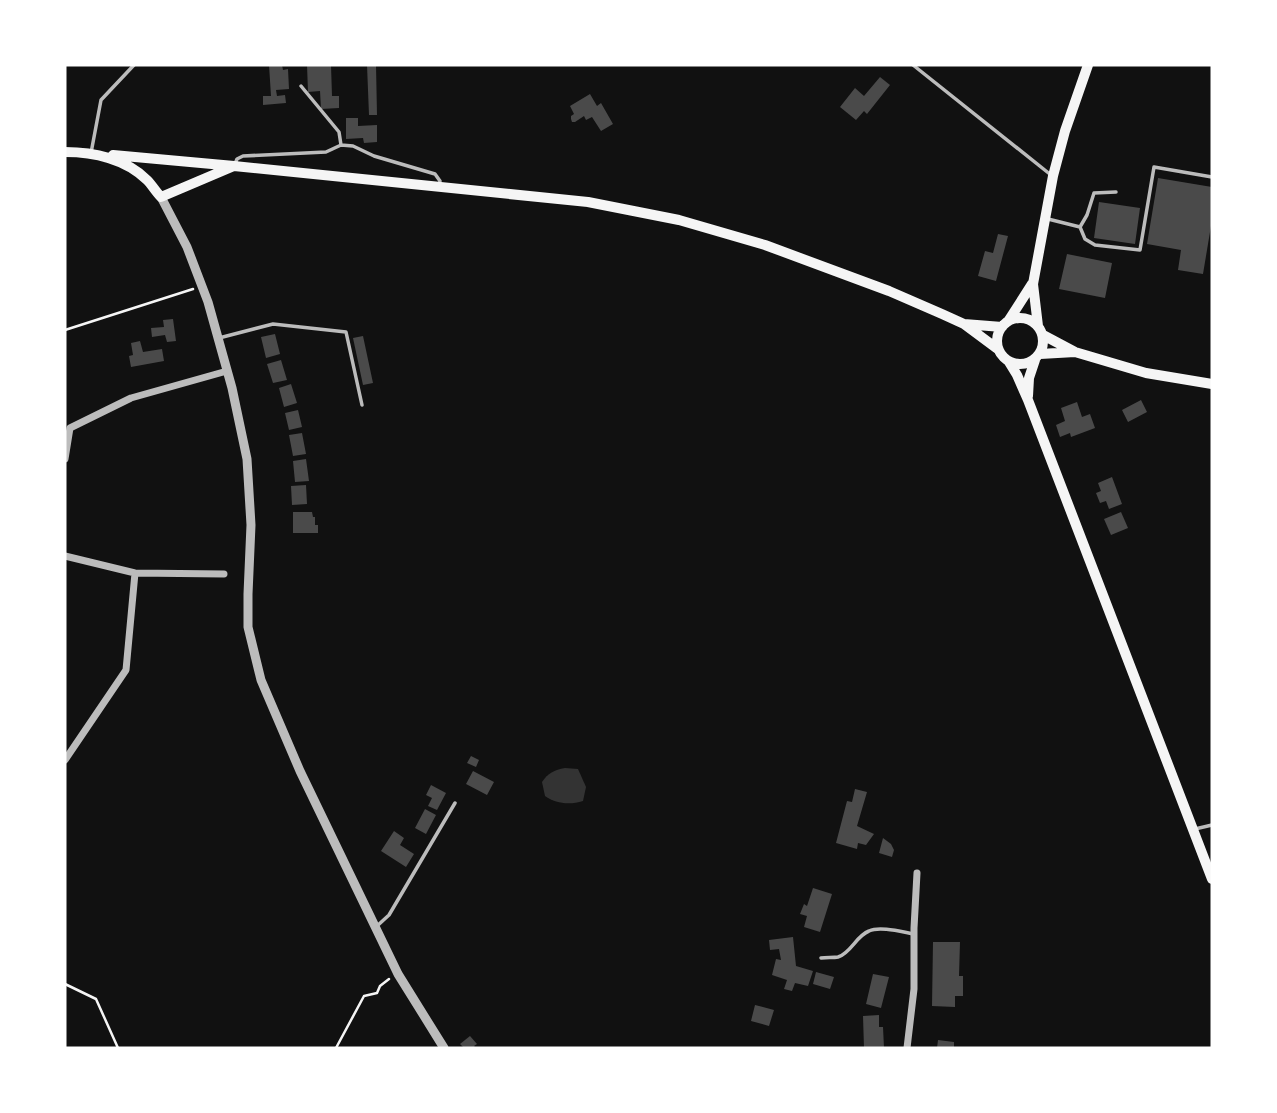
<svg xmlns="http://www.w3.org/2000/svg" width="1277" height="1113" font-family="'Alegreya Sans',sans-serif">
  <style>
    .water { fill: #333 }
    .building { fill: #4a4a4a }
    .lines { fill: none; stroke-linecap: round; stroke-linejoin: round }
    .path { stroke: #f5f5f5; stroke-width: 2.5 }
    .service { stroke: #bcbcbc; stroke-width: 3.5 }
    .minor { stroke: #bcbcbc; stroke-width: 7 }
    .tertiary { stroke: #bcbcbc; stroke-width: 9 }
    .secondary { stroke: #f5f5f5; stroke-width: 10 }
  </style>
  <rect width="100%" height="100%" fill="#111"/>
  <path class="water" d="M565,768L578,769L586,787L583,801C570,805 556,804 545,796L542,782C548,773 554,770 565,768Z"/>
  <path class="building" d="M269,65H282L283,70L288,69L289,89L276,90L277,96L285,95L286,103L263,105V96H271Z
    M307,65H331L332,96H339V108L321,109L320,91L308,92Z
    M367,65H376L377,115H369Z
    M880,77L890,85L867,114L864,111L856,120L840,107L855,88L864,96Z
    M590,94L597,106L601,103L613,124L601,131L592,117L586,120L584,116L575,122H572L571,119V116L574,114L570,106Z
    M346,118H358V126L377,125V142L364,143L363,138L346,139Z
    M1158,178L1212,187V220L1203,274L1178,270L1181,250L1147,244Z
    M1099,202L1140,208L1135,244L1094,238Z
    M998,234L1008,236L996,281L978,276L985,251L993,253Z
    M1067,254L1112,263L1105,298L1059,289Z
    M173,319L176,341L167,342L165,335L152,337L151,328L164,327L163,320Z
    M275,334L280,354L266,358L261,337Z
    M363,336L373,383L363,385L353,338Z
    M140,341L143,352L162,349L164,361L131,367L129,356L133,355L131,343Z
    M281,360L287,380L273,383L267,364Z
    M291,384L297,403L284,407L279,388Z
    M1141,400L1147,412L1128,422L1122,410Z
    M1077,402L1082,417L1090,414L1095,428L1071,437L1070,433L1060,437L1056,425L1065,421L1061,408Z
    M298,410L302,427L289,430L285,413Z
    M302,433L306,454L293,456L289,435Z
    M306,459L309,481L295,482L293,461Z
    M1112,477L1122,504L1109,509L1106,501L1100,503L1096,493L1101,491L1098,483Z
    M306,485L307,504L292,505L291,486Z
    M293,512H312L313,517H315V525H318V533H293Z
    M1121,512L1128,528L1111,535L1104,519Z
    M471,756L479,760L476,767L467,763Z
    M473,771L494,782L487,795L466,784Z
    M431,785L446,793L437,810L428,806L432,798L426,795Z
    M855,789L867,792L857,826L874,834L866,845L858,843L857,849L836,843L847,801L852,802Z
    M425,809L436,815L426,834L415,828Z
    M394,831L404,838L400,845L414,854L406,867L381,851Z
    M883,838L891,844L894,850L892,857L879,853Z
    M813,888L832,894L820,932L804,927L807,916L800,914L804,904L807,906Z
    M793,937L796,966L813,971L808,986L795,983L792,991L784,989L787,980L772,975L776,959L781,960L779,949L770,950L769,940Z
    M933,942H960L959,976H963V996H955V1007L932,1006Z
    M816,972L834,977L830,989L813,984Z
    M873,974L889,977L881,1008L866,1004Z
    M755,1005L774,1010L769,1026L751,1021Z
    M879,1015V1027H883L884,1048H864L863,1016Z
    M470,1036L477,1044L474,1046L476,1048H464L460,1044Z
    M938,1040L954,1042V1048H937Z"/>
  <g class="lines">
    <path class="path" d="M65,330L193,289
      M65,984L96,999L118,1048
      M336,1048L364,996L377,993L380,986L389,979"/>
    <path class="service" d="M913,65L1051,175
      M341,145L353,146L374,156L435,174L440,181L439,186
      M91,153L101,100L134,65
      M235,164L237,159L243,156L326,152L341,145L339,132L301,86
      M1048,219L1080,227L1087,215L1094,193L1116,192
      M1080,227L1085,239L1095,245L1140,250L1154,167L1212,177
      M219,338L273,324L346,332L362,405
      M1195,829L1212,825
      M377,926L389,915L455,803
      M821,958C826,957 833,958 838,957C851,953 856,936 869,931C880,926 902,932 914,934"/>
    <path class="minor" d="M65,459L70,428L131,398L227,371
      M65,556L135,573L224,574
      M65,760L126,670L135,573
      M907,1048L914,989V928L917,873"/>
    <path class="tertiary" d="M161,197L187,247L208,302L232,388L247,459L251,525L248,594V627L261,680L300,771L398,974L444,1048"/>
    <path class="secondary" d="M65,152C94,152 126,159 147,180C152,185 156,192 161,197L234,166L588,202L679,220L765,245L889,291L942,314L964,324L999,350
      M113,155L234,166
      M997 341a23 23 0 1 1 46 0a23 23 0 1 1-46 0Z
      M1009,320L1032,284
      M964,324L1002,327
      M1038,326L1033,284L1053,176L1065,131L1088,65
      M1043,335L1075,352L1146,373L1212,384
      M1040,354L1075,352
      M1009,362L1017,375L1028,400L1212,879
      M1028,396L1029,378L1035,360"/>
  </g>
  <rect width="1277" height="1113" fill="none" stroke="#ffffff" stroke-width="133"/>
</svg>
